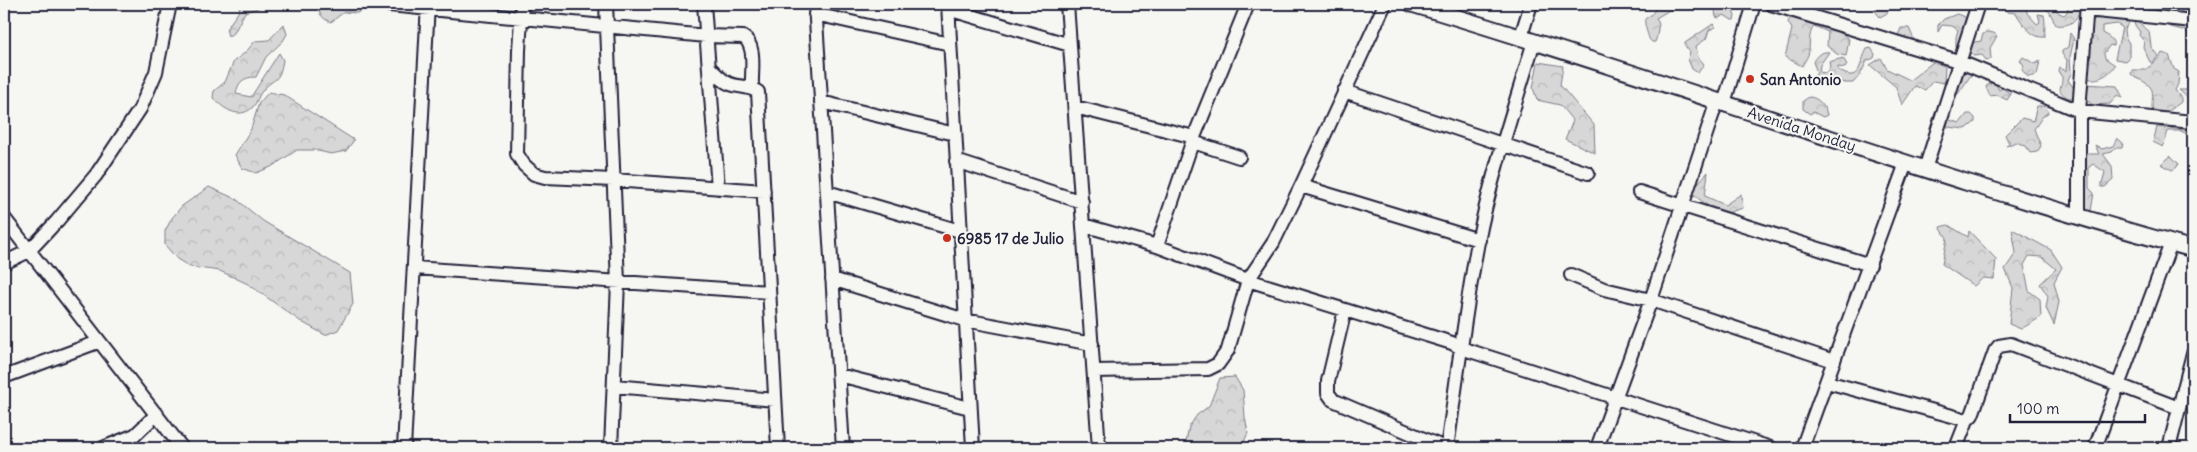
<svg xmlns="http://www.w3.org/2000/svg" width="2197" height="452" font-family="Delius,sans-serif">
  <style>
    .forest { fill: url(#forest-crowns); stroke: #7c7c89 }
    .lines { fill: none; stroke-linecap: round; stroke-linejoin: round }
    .minor-casing { stroke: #22223b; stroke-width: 16 }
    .major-casing { stroke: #22223b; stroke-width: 19 }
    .minor { stroke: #f6f6f2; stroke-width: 12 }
    .major { stroke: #f6f6f2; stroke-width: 15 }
    .poi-dot { fill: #c8321e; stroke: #f6f6f2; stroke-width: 2 }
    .labels { text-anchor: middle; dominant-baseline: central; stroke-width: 4; stroke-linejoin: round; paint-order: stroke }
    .poi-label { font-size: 15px; font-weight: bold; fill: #22223b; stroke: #f6f6f2; text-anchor: start }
    .street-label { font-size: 15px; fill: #22223b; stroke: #f6f6f2 }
  </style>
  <defs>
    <pattern id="forest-crowns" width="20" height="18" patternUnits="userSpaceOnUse" patternTransform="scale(1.25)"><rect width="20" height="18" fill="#d7d7d7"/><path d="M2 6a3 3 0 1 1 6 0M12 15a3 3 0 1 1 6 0" fill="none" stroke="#b8b8b9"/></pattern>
  </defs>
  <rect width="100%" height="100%" fill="#f6f6f2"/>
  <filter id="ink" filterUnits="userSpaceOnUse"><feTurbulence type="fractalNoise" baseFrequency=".02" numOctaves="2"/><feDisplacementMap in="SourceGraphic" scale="10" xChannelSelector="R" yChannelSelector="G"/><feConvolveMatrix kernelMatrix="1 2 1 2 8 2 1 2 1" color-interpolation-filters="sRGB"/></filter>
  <g filter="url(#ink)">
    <path class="forest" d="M240,4H261L258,8L245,12L234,33L228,36L226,29L239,11Z
      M318,4H364L358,13L344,12L331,22C322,19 318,13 318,4Z
      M1653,4H1670L1671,9L1656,18L1659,24C1657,31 1658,36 1655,42H1652C1648,39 1649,37 1647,32C1641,11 1648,23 1655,9Z
      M1721,4H1735L1732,8L1735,16L1734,20H1732L1724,15L1719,18L1716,17L1715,11Z
      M1877,4H1893L1887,13L1880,17L1875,11Z
      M2008,4H2026L2027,13L2037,24L2040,22L2038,14L2044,15C2046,24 2044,29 2045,37C2032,39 2022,23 2016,13L2007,12L2005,6Z
      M2036,4H2055L2053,6L2059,13L2064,15L2067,12L2068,4H2080C2079,19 2072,27 2056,25L2049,11Z
      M2177,4H2193V15C2186,15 2178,12 2177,4Z
      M1957,14L1967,18L1959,44L1956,46V37L1958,30L1952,26L1942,25L1938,32V25L1944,19Z
      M1792,15L1836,28L1849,39L1846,56L1837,54L1827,46L1828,32L1814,26C1807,36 1811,45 1808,55C1807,58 1804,62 1802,66L1785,57L1792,29L1788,22Z
      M2103,18L2127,21L2130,20L2124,30L2125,37L2129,43V58L2126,61L2115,59L2122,27L2117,24L2102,26V33C2107,36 2115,39 2113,46L2110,45L2104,53L2105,58L2115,65C2110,74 2098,82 2087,78L2091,22L2095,19Z
      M2136,21L2149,31L2151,47L2158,56L2153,63L2150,62L2143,47L2144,41L2139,35L2140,32L2134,24Z
      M2164,23L2193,25V70L2187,65C2194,54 2186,46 2188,34L2186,31L2171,27Z
      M284,24L287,34L283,41L266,57L256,77C243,77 238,82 236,94L251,97L279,53L283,60C279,84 275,76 262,91C258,96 257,103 252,108C238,120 223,108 213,98L214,91L225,82L234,61L246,52L255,41L269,40Z
      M1713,24L1716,27L1709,30L1706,39L1696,46L1698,57L1704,64L1698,73L1692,69L1688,59L1690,52L1685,46V43Z
      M1901,28H1909L1915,42L1897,38Z
      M1987,32L1994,33L1997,36L1990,48L1991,59L1987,61L1982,55L1974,56L1971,54L1969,43L1981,41L1983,34Z
      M2070,33L2074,39L2070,57L2071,73L2068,80L2075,90L2072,98H2068C2054,89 2063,88 2062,77L2058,71L2059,67L2066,71L2067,60L2062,54V51L2068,47Z
      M1871,48L1875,54L1874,58L1867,61L1860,75L1853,83H1845L1830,78L1824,82L1815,76L1817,72L1813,62C1816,55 1822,51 1829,52L1820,65L1819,72L1826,73L1830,67L1829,62L1843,58L1847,65L1845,68L1838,67V70C1861,85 1859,63 1867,49Z
      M2162,53L2169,55L2174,69L2179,72L2178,84L2175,90L2181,98V102L2165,114L2158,113L2152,108C2152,91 2156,89 2141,80C2137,78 2135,78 2131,74L2132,70H2147C2152,63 2158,61 2162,53Z
      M2023,57L2035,64L2040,61L2037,75L2028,77L2022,70L2024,65L2020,61Z
      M1881,58L1887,69L1910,80L1933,62L1945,66L1944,83L1933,81L1925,90L1915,86L1902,105L1896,87L1870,65Z
      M1538,62L1563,66L1560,85L1594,125L1595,153L1565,139L1573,121L1560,105L1537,100L1533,88Z
      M1967,69L1971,75L1958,94L1955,93L1963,70Z
      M1995,82L1999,90L2002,88L2011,94L2007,100L1997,95L1990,96L1986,87L1988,84Z
      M2086,84L2117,86L2123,98L2117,95L2110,104L2092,105L2084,95Z
      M2192,85H2193V106L2187,97L2179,90H2186Z
      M269,92L284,95L354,140L346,151L331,154L314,150H297L271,167L256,173L242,168L235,155L251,129L259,103Z
      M1809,97C1818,97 1826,107 1827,115L1823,117L1813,112L1810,114L1803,109V101Z
      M2037,106H2044L2049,112L2043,116L2034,129L2041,146L2037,152L2030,153L2026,146L2016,142L2006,146L2009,143L2005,135L2022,118L2033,121Z
      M1967,114H1971L1975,118V122L1966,129L1948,127L1947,123L1949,120L1960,123Z
      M2157,127L2193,131V153L2189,135L2181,131H2168L2163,147L2153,142Z
      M2117,138L2123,143L2122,148H2116L2112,152L2103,154L2112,166L2113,180L2105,187H2101L2105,172L2093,164L2089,167V188L2094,193L2091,211L2087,210C2081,187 2078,177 2087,154H2099L2095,145L2102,149L2113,146Z
      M2171,156L2179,164L2176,168L2172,170L2161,164Z
      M1708,172L1705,196L1725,205L1741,194L1743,208L1720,215L1690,192Z
      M209,187L236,199L263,221L350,273L353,304L338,330L325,335L300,321L248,284L220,271L190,267L177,259L165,245V231L172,218L182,206Z
      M1948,225L1968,237L1969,231L1996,259L1994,279L1983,278L1974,286L1942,264L1947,238L1940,227Z
      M2012,229L2051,250L2062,267L2054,282L2059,302L2054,325L2046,308L2048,296L2040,284L2056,269L2042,257L2029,256L2024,265L2029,291L2040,299L2041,317L2021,329L2009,324L2013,288L2005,269L2016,253Z
      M1235,377L1243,390L1245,417L1248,433L1242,446H1228L1225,448H1189L1186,442L1189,427L1197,415L1209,406L1220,378Z"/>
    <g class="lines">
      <g class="minor-casing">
        <path id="minor" d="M522,4L519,50L517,154L524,165L534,174L545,177L613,180L764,191
          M606,4L618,282L611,448
          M704,4L718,188
          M815,4L843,448
          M948,4L973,448
          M1067,4L1099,448
          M1771,4L1958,61L2079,111L2193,122
          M389,5L706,36L743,37C757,45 751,72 752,87
          M948,9L1070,45
          M2087,10L2193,21
          M815,14L950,44
          M1521,36L1531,4
          M710,68C716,74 722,81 730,84C741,88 748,85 758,92L778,448
          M1344,91L1588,173
          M821,102L955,134
          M1724,103L1754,4
          M1075,107L1194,137
          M1193,142L1239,157
          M956,161L1082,202
          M1925,169L1978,4
          M1301,186L1479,240
          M827,192L960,231
          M1639,192L1870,265
          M2079,215V111L2087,4
          M4,218L182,448
          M1083,225L1157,246L1248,280L1452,343L1461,348L1771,448
          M1157,246L1194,137L1248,4
          M4,263L29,251L57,221L96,175L140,109L156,72L170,4
          M414,268L769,292
          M1571,275L1604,289L1651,300L1834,361
          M832,279L965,320L1092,344
          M1345,310L1328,381V393L1333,400L1445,448
          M1094,371L1208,369L1218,364L1228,350L1248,280L1273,243L1301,186L1385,4
          M839,375L970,408
          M4,377L98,342
          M1827,382L1967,420
          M614,386L775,400
          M103,448L135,435L157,414
          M404,448L428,4
          M1447,448C1457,379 1465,310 1478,242C1491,175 1515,106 1534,41
          M1597,448L1651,300L1717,101
          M1802,448L1906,163
          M1956,448L1967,420L1972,415L1995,351L1999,346L2011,344L2179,408
          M2095,448L2171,243
          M2169,448L2193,353"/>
      </g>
      <g class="major-casing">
        <path id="major" d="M1412,4C1674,82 1930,178 2193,249"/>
      </g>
      <use href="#minor" class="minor"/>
      <use href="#major" class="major"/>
    </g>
  </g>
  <g class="poi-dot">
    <circle cx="1750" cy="79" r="5"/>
    <circle cx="947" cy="238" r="5"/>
  </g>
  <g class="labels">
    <g class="poi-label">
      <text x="1760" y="79">San Antonio</text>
      <text x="957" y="238">6985 17 de Julio</text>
    </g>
    <g class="street-label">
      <text transform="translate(1802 129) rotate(18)">Avenida Monday</text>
    </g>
  </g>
  <rect width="2197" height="452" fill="none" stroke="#f6f6f2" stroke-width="20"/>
  <rect x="10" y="10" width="2177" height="432" fill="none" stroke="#22223b" stroke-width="2" filter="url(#ink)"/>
  <path d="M2010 414v8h135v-8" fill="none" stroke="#22223b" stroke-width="2.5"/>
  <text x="2017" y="414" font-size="15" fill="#22223b" stroke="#f6f6f2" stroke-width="4" paint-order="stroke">100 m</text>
</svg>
